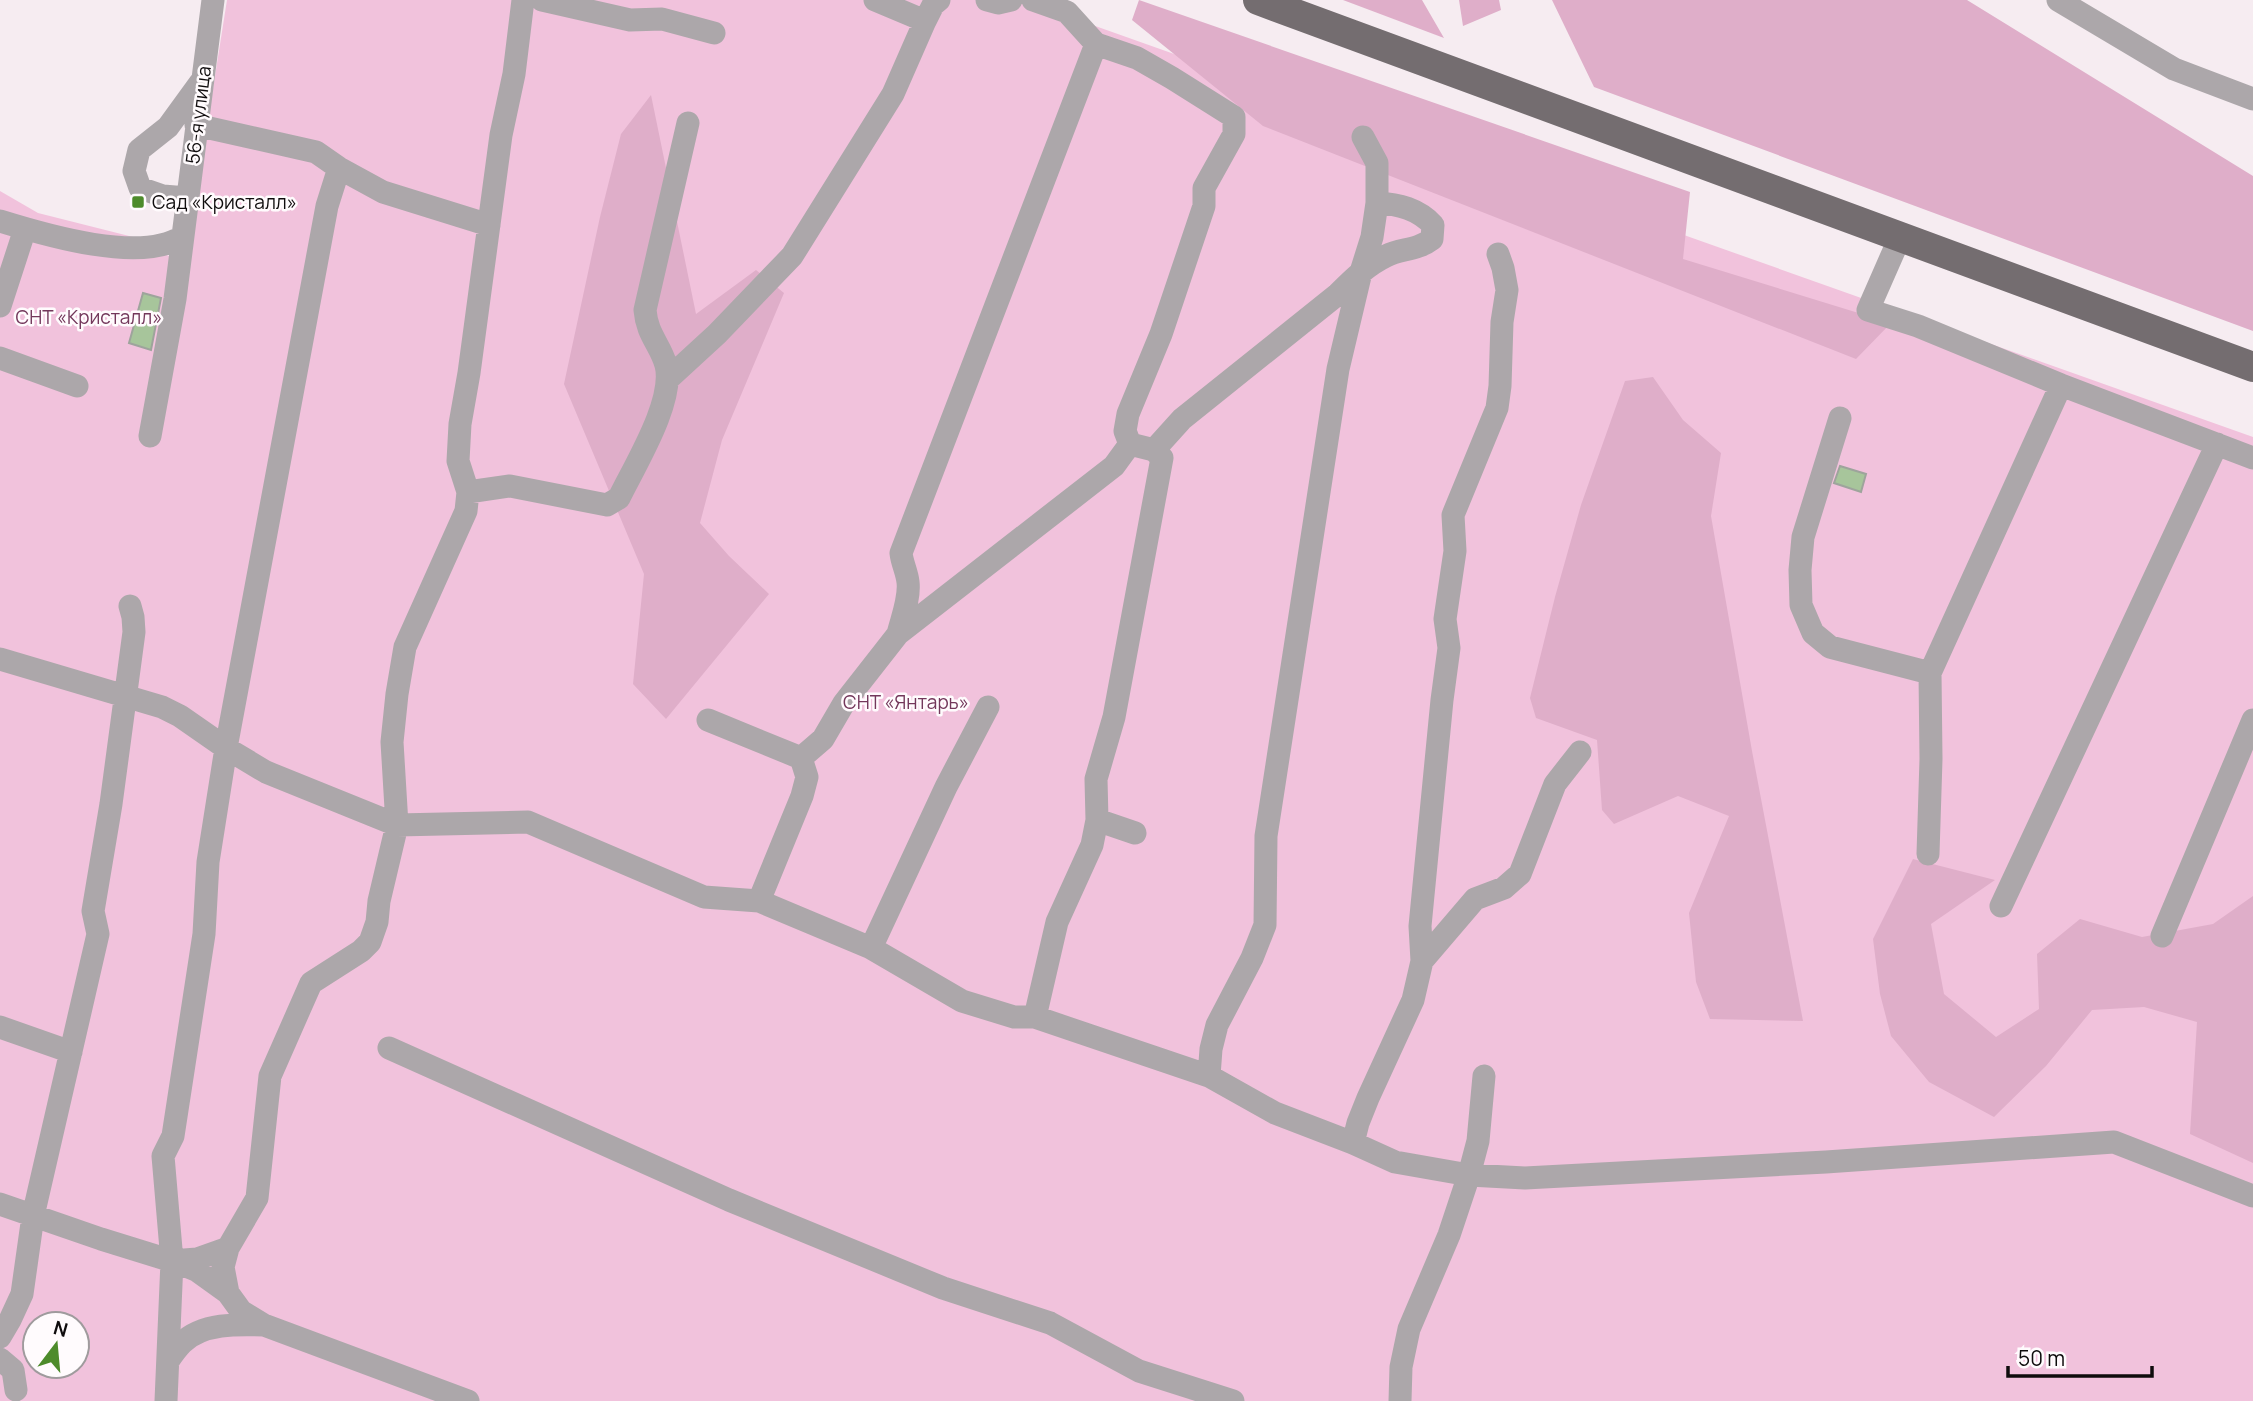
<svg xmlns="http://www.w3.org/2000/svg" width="2253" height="1401" font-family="Manrope,sans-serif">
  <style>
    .green { fill: #f1c2dc; fill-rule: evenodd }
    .forest { fill: #dfaec9 }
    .building { fill: #a7c59b; stroke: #9ea49c; stroke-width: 2 }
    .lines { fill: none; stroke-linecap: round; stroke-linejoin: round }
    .minor { stroke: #aca7aa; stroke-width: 23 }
    .major { stroke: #746d70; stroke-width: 30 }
    .poi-dot { fill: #4d8b2b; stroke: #fffbfd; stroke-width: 2.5 }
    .labels { text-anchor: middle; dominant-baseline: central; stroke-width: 5; stroke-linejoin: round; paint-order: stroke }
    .street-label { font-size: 19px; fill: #0f0c0d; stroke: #fffbfd }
    .poi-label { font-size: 19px; fill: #0f0c0d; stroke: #fffbfd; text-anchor: start }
    .park-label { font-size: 19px; fill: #73375b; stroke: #fffbfd }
  </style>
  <rect width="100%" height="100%" fill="#f6ecf1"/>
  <path class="green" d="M227,0H1022L2253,437V1401H0V191L38,213L141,239L185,266ZM35,1324H77V1366H35Z"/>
  <path class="forest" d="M1139,0L1690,192L1683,259L1891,323L1856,359L1263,126L1132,20Z
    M1343,0H1422L1444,38Z
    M1459,0H1499L1501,10L1463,26Z
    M1552,0H1967L2253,176V331L1594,87Z
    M651,95L696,314L756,270L784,293L722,440L700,523L729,556L769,594L666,719L633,684L644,574L564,384L600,217L621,134Z
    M1653,377L1683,420L1721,453L1711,516L1752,751L1803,1021L1710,1019L1696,982L1689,913L1729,816L1678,796L1614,824L1602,810L1597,740L1536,718L1530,698L1555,597L1581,505L1625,381Z
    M1913,859L1995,880L1931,924L1944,994L1996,1037L2039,1009L2037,954L2080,919L2142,937L2213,924L2253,896V1163L2190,1134L2197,1022L2144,1007L2092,1010L2046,1066L1994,1117L1929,1082L1891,1036L1880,994L1873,939Z"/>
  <path class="building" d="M143,293L161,298L151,350L129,343Z
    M1840,466L1866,474L1861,492L1834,483Z"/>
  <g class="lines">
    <path class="minor" d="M542,0L630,20L662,19L714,33
      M875,0L925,21
      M987,0L998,3L1011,0
      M1033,0L1067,12L1096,44L1137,58L1172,78L1234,117V134L1204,188V206L1161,334L1128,414L1125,431L1130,444L1154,450L1162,458L1114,717L1096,779L1097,820L1092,845L1057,922L1035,1017
      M2058,0L2174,69L2253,99
      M196,125L316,152L339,168L383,192L489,225
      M187,198L163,196L140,188L134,171L139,150L168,127L200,83
      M0,221C45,235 142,264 183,236
      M1900,237L1868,310L1918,326L2061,385L2253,458
      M0,306L25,229
      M0,358L77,386
      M668,379L717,334L792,256L893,94L925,21L933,5L939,0
      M1840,418L1803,537L1800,570L1801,605L1813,633L1830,647L1930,673L1931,759L1928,854
      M150,436L175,299L213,0
      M1154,450L1182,419L1338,294C1352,280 1367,265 1386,256C1402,248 1416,251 1432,239L1433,225C1418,209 1399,204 1377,203
      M468,492L510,486L607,505L619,498C635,465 675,401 666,365C660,344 647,335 645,310L688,123
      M898,634C902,618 910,598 908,582C907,572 902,563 901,553L1096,44
      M0,659L162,707L180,716L226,748L266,772L397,825L528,822L704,897L759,901L871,948L962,1001L1014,1017H1035L1209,1076L1275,1113L1353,1143L1395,1162L1469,1175L1525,1178L1826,1162L2114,1142L2253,1196
      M1930,673L2061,385
      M708,720L801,758L807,777L802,796L759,901
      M801,758L823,739L844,703L898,634L1114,466L1130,444
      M1097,820L1135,833
      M2001,906L2217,444
      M2162,936L2253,720
      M871,948L946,787L988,707
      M1422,961L1475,899L1504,888L1520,874L1555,784L1580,752
      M0,1027L71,1052
      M389,1048L729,1200L943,1288L1050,1323L1139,1371L1233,1401
      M1209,1076L1211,1049L1217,1025L1252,958L1265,925L1266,836L1338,369L1361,272L1372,237L1377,203V163L1363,137
      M1353,1143L1358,1123L1368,1098L1413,1000L1422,961L1420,926L1442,700L1449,648L1445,619L1455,551L1453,515L1497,408L1500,386L1502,322L1507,290L1503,268L1498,254
      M0,1204L101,1239L172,1261L197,1259L228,1248
      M174,1261L196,1270L228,1293
      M264,1325L241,1311L228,1293L223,1267L228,1248L257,1198L270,1076L311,983L361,951L370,942L377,922L379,901L397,825L392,742L397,694L405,647L466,511L468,492L458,461L460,424L469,373L501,135L514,74L523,0
      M0,1337L10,1320L22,1294L33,1216L98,934L93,911L111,804L134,632L133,617L130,606
      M0,1359L13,1370L16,1390
      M168,1361C172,1355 177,1348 182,1343C202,1323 238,1324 264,1325L468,1401
      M166,1401L172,1261L163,1156L173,1136L204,934L208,862L226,748L327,206L339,168
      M1400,1401L1401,1367L1409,1329L1449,1235L1469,1175L1478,1141L1484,1076"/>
    <path class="major" d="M1258,0L2253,367"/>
  </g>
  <rect class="poi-dot" x="131" y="195" width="14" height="14" rx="3.5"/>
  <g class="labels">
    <g class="street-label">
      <text transform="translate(198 115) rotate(-83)">56-я улица</text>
    </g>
    <g class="poi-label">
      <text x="152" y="202">Сад «Кристалл»</text>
    </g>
    <g class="park-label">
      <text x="89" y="317">СНТ «Кристалл»</text>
      <text x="906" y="702">СНТ «Янтарь»</text>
    </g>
  </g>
  <g transform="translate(56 1345) rotate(16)"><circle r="33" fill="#fffbfd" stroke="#9f9b9d" stroke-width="2"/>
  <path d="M0-5L12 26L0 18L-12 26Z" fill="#4d8b2b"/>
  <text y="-10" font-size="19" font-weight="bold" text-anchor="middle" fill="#0f0c0d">N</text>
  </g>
  <path d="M2008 1366v10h144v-10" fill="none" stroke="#0f0c0d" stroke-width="3.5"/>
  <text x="2018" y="1366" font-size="21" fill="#0f0c0d" stroke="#fffbfd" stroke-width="5" paint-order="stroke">50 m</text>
</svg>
